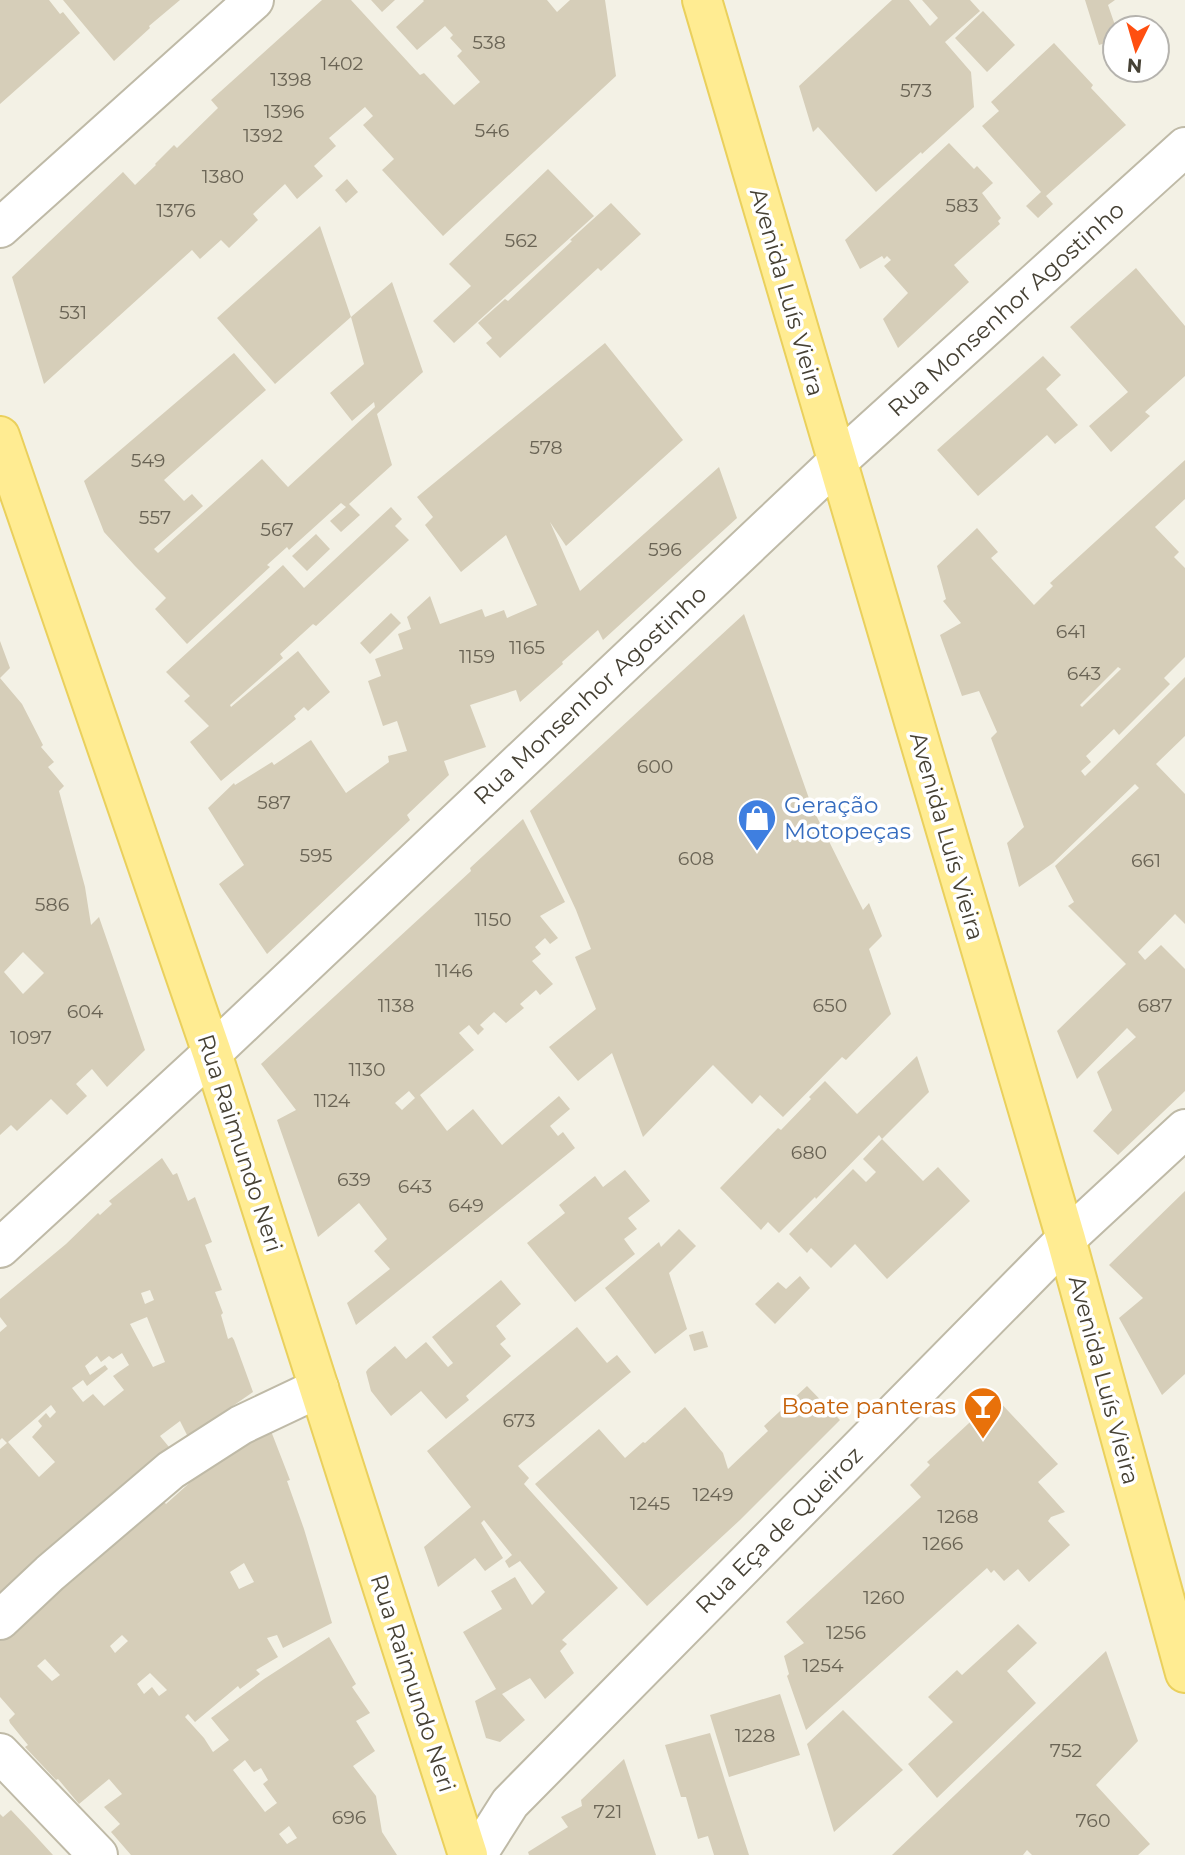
<svg xmlns="http://www.w3.org/2000/svg" width="1185" height="1855" font-family="Montserrat,sans-serif">
  <style>
    .building { fill: #d6ceb9; fill-rule: evenodd }
    .lines { fill: none; stroke-linecap: round; stroke-linejoin: round }
    .minor-casing { stroke: #bfbaa7; stroke-width: 42 }
    .major-casing { stroke: #ead05c; stroke-width: 42 }
    .minor { stroke: #fff; stroke-width: 38 }
    .major { stroke: #ffec92; stroke-width: 38 }
    .labels { text-anchor: middle; dominant-baseline: central; stroke-width: 7; stroke-linejoin: round; paint-order: stroke }
    .number-label { font-size: 19px; fill: #6a6455 }
    .street-label { font-size: 23px; fill: #464134; stroke: #fff }
    .shop-label { font-size: 23px; fill: #366cbe; stroke: #fff; text-anchor: start }
    .food-label { font-size: 23px; fill: #c56008; stroke: #fff; text-anchor: end }
  </style>
  <rect width="100%" height="100%" fill="#f3f1e5"/>
  <path class="building" d="M0,0H49L60,14L63,12L80,33L0,104Z
    M63,0H180L149,26L150,28L114,61Z
    M322,0H351L419,74L420,75L424,73L454,105L480,82L457,56L462,51L450,38L453,35L445,26L417,50L396,27L424,1L423,0H547L557,12L570,0H605L616,76L443,236L382,170L394,159L363,125L373,116L365,107L329,138L336,146L314,166L323,176L297,199L285,184L253,214L258,220L229,248L221,240L200,259L192,250L44,384L12,277L123,172L135,185L156,165L155,164L174,145L177,148L218,108L211,100Z
    M371,0H395L382,12Z
    M892,0H909L930,26L938,18L922,0H970L980,11L945,42L971,72L974,107L922,154L921,152L876,192L818,127L813,132L799,86Z
    M1085,0H1115L1108,5L1116,28L1115,40L1099,45Z
    M983,11L1015,45L987,72L955,38Z
    M1054,43L1093,85L1091,88L1126,125L1046,196L1053,204L1038,218L1026,206L1041,192L982,126L999,111L991,102Z
    M949,143L974,169L977,166L993,183L982,193L1001,218L998,221L1000,224L954,265L969,282L898,348L883,319L908,293L884,266L891,260L887,256L884,259L882,256L860,269L845,240Z
    M548,169L594,216L454,343L433,321L471,286L449,264Z
    M347,179L358,192L346,203L335,190Z
    M611,203L641,234L601,271L598,268L500,358L486,343L492,338L478,323L505,299L508,301L572,241L570,240Z
    M320,226L351,317L392,282L423,372L377,414L392,465L349,504L360,515L341,532L330,521L346,507L341,503L289,550L287,547L267,565L270,567L187,644L155,609L166,598L135,566L104,532L84,481L234,353L266,390L164,480L184,501L192,494L203,506L154,549L158,553L262,459L288,487L375,407L374,402L352,421L330,393L364,364L351,317L275,384L217,318Z
    M1136,268L1185,326V376L1145,412L1150,416L1111,452L1089,426L1128,392L1070,327Z
    M605,343L683,440L566,546L550,522L580,591L719,467L737,518L603,640L598,630L562,662L563,664L520,702L516,690L470,705L486,747L444,761L449,775L407,815L410,820L267,954L219,884L244,865L208,808L234,783L235,785L272,762L274,765L311,740L346,793L389,762L388,756L407,751L397,721L383,726L368,681L381,676L375,659L403,649L398,634L411,629L407,617L430,596L440,624L482,609L485,617L504,610L507,618L537,605L506,535L461,572L425,525L433,517L417,497Z
    M1043,356L1061,375L1046,389L1078,425L1055,444L1047,435L978,496L937,450Z
    M1185,460V499L1155,527L1179,552L1174,557L1185,568V657L1164,678L1170,684L1119,735L1114,729L1086,756L1091,762L1081,771L1085,776L1185,677V736L1156,764L1185,794V924L1175,914L1138,952L1145,960L1161,945L1185,969V1091L1118,1155L1093,1131L1112,1110L1097,1072L1136,1037L1127,1028L1077,1079L1057,1031L1126,964L1068,906L1074,902L1055,866L1139,788L1135,784L1053,863L1019,887L1007,843L1024,827L991,738L997,732L979,691L962,696L940,635L961,623L943,601L946,599L937,566L977,528L998,552L991,558L1034,605L1053,586L1050,583ZM1118,667L1121,669L1082,707L1080,705Z
    M391,507L402,519L395,526L409,540L316,626L313,624L280,654L283,658L230,705L231,707L298,651L330,692L308,711L304,707L294,716L296,719L221,781L190,742L209,726L184,701L190,696L166,672L283,565L304,588Z
    M316,534L330,549L307,571L292,556Z
    M391,613L401,623L370,654L360,643Z
    M744,614L812,807L863,910L869,903L882,936L869,949L891,1014L846,1060L842,1057L783,1117L760,1095L752,1104L713,1065L643,1137L612,1053L578,1081L549,1047L596,1009L575,957L591,949L576,910L530,811Z
    M0,641L10,668L0,678L22,704L43,745L41,747L54,762L48,767L64,786L59,791L85,887L91,925L99,917L145,1050L107,1087L92,1069L76,1084L87,1096L67,1115L51,1099L17,1131L11,1125L0,1135ZM23,952L44,973L23,994L4,972Z
    M523,819L565,902L540,916L558,938L550,944L545,938L535,947L541,954L532,961L553,984L540,995L536,990L520,1004L524,1008L506,1023L494,1012L480,1025L484,1029L478,1035L469,1025L459,1033L474,1050L420,1095L447,1131L473,1109L502,1145L559,1096L570,1109L550,1126L558,1136L563,1132L575,1148L356,1325L347,1303L390,1269L374,1251L387,1239L359,1203L318,1237L277,1120L296,1110L261,1064L471,871L470,868ZM409,1091L415,1098L402,1110L395,1103Z
    M917,1056L929,1092L882,1139L879,1135L816,1199L815,1197L779,1233L768,1222L761,1230L720,1188L778,1128L781,1130L811,1099L809,1097L825,1081L857,1114Z
    M882,1139L923,1181L938,1167L970,1201L887,1279L855,1244L831,1268L811,1248L807,1253L789,1234L853,1169L866,1182L876,1172L863,1159Z
    M162,1158L173,1175L177,1173L188,1201L195,1197L212,1242L205,1245L222,1290L215,1292L223,1313L221,1315L228,1339L232,1337L234,1340L253,1392L188,1437L180,1421L160,1436L169,1447L0,1606V1449L7,1443L2,1438L0,1440V1332L7,1326L0,1317V1299L66,1244L98,1213L100,1215L112,1204L109,1201ZM150,1290L154,1300L145,1304L141,1293ZM147,1317L165,1362L153,1367L130,1324ZM122,1353L129,1365L113,1376L124,1390L104,1406L93,1394L83,1402L72,1388L83,1380L87,1386L108,1369L105,1365L90,1375L85,1366L97,1356L101,1362L109,1356L113,1359ZM51,1405L56,1412L50,1418L46,1413L38,1421L42,1426L32,1437L55,1462L39,1477L8,1442Z
    M625,1170L650,1201L628,1218L637,1229L624,1239L635,1254L575,1302L527,1243L565,1213L559,1205L595,1176L603,1187Z
    M1185,1191V1374L1162,1395L1119,1318L1143,1298L1109,1265Z
    M679,1229L696,1246L669,1273L687,1329L655,1354L605,1288L659,1242L661,1247Z
    M800,1276L810,1288L775,1324L755,1304L778,1282L786,1289Z
    M501,1280L521,1304L496,1326L506,1339L500,1344L511,1356L466,1396L469,1400L446,1419L421,1391L391,1416L371,1391L366,1372L368,1369L395,1346L406,1359L426,1342L448,1367L453,1363L432,1337Z
    M577,1327L607,1363L617,1355L631,1372L518,1466L529,1478L524,1484L618,1588L562,1640L567,1644L560,1651L574,1673L545,1699L530,1678L502,1694L525,1720L500,1742L486,1738L475,1701L496,1689L463,1632L502,1609L491,1591L515,1577L532,1605L545,1592L520,1561L509,1568L505,1561L512,1555L484,1520L481,1523L503,1558L485,1571L475,1558L438,1587L424,1547L471,1507L427,1451Z
    M703,1331L708,1347L694,1351L689,1335Z
    M807,1386L840,1420L740,1520L647,1606L535,1484L599,1429L625,1458L643,1442L645,1443L685,1407L723,1453L728,1469L768,1431L764,1426Z
    M996,1398L1058,1464L1038,1482L1065,1512L1051,1517L1048,1521L1070,1545L1029,1582L1018,1569L1004,1581L994,1570L991,1573L987,1568L806,1730L787,1676L789,1674L784,1656L804,1643L786,1622L921,1497L910,1485L930,1465L927,1462Z
    M271,1431L290,1480L287,1481L304,1529L332,1623L283,1648L277,1635L267,1638L278,1657L256,1670L260,1674L240,1689L238,1686L195,1722L188,1714L185,1717L204,1738L213,1752L229,1740L211,1718L264,1679L329,1637L356,1684L352,1687L370,1713L356,1721L375,1751L353,1766L376,1796L382,1832L397,1855H131L111,1832L120,1824L104,1807L122,1794L109,1779L79,1804L58,1779L56,1780L25,1747L28,1745L10,1723L9,1720L15,1714L0,1697V1638L84,1557L91,1565L159,1496L166,1504L195,1478L190,1473L227,1456ZM244,1563L254,1582L239,1589L230,1572ZM122,1635L128,1641L115,1653L110,1646ZM45,1659L60,1675L52,1681L37,1666ZM150,1673L167,1690L159,1696L152,1687L144,1694L137,1684ZM245,1760L254,1772L261,1768L268,1780L263,1784L277,1803L265,1812L233,1770ZM289,1826L297,1838L287,1844L279,1834Z
    M1018,1624L1037,1643L1007,1671L1036,1703L937,1798L908,1764L953,1722L928,1697L957,1670L962,1675Z
    M1106,1651L1138,1741L1096,1785L1150,1844L1138,1855H1032L1027,1850L1023,1855H892Z
    M780,1694L800,1755L729,1777L710,1715Z
    M843,1710L903,1770L834,1832L807,1744Z
    M710,1733L726,1784L749,1855H714L708,1836L698,1839L686,1797H681L665,1745Z
    M624,1759L656,1855H529L528,1852L568,1827L561,1817L582,1806L581,1800Z
    M11,1810L30,1830L53,1855H0V1814L3,1817Z"/>
  <g class="lines">
    <g class="minor-casing">
      <path id="minor" d="M0,228L254,0
        M0,1248L212,1053L837,462L1185,147
        M0,1620L50,1573L171,1470L241,1425L319,1388
        M0,1753L98,1855
        M477,1855L510,1803L1066,1239L1185,1129"/>
    </g>
    <g class="major-casing">
      <path id="major" d="M702,0L1066,1239L1185,1673
        M0,436L212,1053L468,1855"/>
    </g>
    <use href="#minor" class="minor"/>
    <use href="#major" class="major"/>
  </g>
  <defs>
    <g id="shop-pin" transform="scale(2.0125)"><path d="M0 17L-7.5 6A9.5 9.5 0 1 1 7.5 6Z" fill="#3f7fe0" stroke="#fff"/><path d="M-5-2.5h2.3a2.7 3.5 0 0 1 5.4 0H5L5.5 6h-11ZM-1.5-2.5h3a1.5 2.3 0 0 0-3 0Z" fill="#fff"/></g>
    <g id="bar-pin" transform="scale(2.0125)"><path d="M0 17L-7.5 6A9.5 9.5 0 1 1 7.5 6Z" fill="#e8710a" stroke="#fff"/><path d="M-6-5H6L.8 .8V4.5H3.5V6h-7V4.5H-.8V.8Z" fill="#fff"/></g>
  </defs>
  <g fill-rule="evenodd">
    <use href="#shop-pin" x="757" y="818"/>
    <use href="#bar-pin" x="983" y="1406"/>
  </g>
  <g class="labels">
    <g class="number-label">
      <text x="489" y="42">538</text>
      <text x="342" y="63">1402</text>
      <text x="291" y="79">1398</text>
      <text x="916" y="90">573</text>
      <text x="284" y="111">1396</text>
      <text x="492" y="130">546</text>
      <text x="263" y="135">1392</text>
      <text x="223" y="176">1380</text>
      <text x="962" y="205">583</text>
      <text x="176" y="210">1376</text>
      <text x="521" y="240">562</text>
      <text x="73" y="312">531</text>
      <text x="546" y="447">578</text>
      <text x="148" y="460">549</text>
      <text x="155" y="517">557</text>
      <text x="277" y="529">567</text>
      <text x="665" y="549">596</text>
      <text x="1071" y="631">641</text>
      <text x="527" y="647">1165</text>
      <text x="477" y="656">1159</text>
      <text x="1084" y="673">643</text>
      <text x="655" y="766">600</text>
      <text x="274" y="802">587</text>
      <text x="316" y="855">595</text>
      <text x="696" y="858">608</text>
      <text x="1146" y="860">661</text>
      <text x="52" y="904">586</text>
      <text x="493" y="919">1150</text>
      <text x="454" y="970">1146</text>
      <text x="396" y="1005">1138</text>
      <text x="830" y="1005">650</text>
      <text x="1155" y="1005">687</text>
      <text x="85" y="1011">604</text>
      <text x="31" y="1037">1097</text>
      <text x="367" y="1069">1130</text>
      <text x="332" y="1100">1124</text>
      <text x="809" y="1152">680</text>
      <text x="354" y="1179">639</text>
      <text x="415" y="1186">643</text>
      <text x="466" y="1205">649</text>
      <text x="519" y="1420">673</text>
      <text x="713" y="1494">1249</text>
      <text x="650" y="1503">1245</text>
      <text x="958" y="1516">1268</text>
      <text x="943" y="1543">1266</text>
      <text x="884" y="1597">1260</text>
      <text x="846" y="1632">1256</text>
      <text x="823" y="1665">1254</text>
      <text x="755" y="1735">1228</text>
      <text x="1066" y="1750">752</text>
      <text x="608" y="1811">721</text>
      <text x="349" y="1817">696</text>
      <text x="1093" y="1820">760</text>
    </g>
    <g class="street-label">
      <text transform="translate(787 292) rotate(74)">Avenida Luís Vieira</text>
      <text transform="translate(1006 309) rotate(-42)">Rua Monsenhor Agostinho</text>
      <text transform="translate(590 695) rotate(-43)">Rua Monsenhor Agostinho</text>
      <text transform="translate(947 836) rotate(74)">Avenida Luís Vieira</text>
      <text transform="translate(240 1143) rotate(72)">Rua Raimundo Neri</text>
      <text transform="translate(1104 1380) rotate(75)">Avenida Luís Vieira</text>
      <text transform="translate(779 1530) rotate(-45)">Rua Eça de Queiroz</text>
      <text transform="translate(413 1683) rotate(72)">Rua Raimundo Neri</text>
    </g>
    <g class="shop-label">
      <text x="784" y="805">Geração<tspan x="784" dy="26">Motopeças</tspan></text>
    </g>
    <g class="food-label">
      <text x="956" y="1406">Boate panteras</text>
    </g>
  </g>
  <g transform="translate(1136 49) rotate(185)"><circle r="33" fill="#ffffff" stroke="#b5b3ae" stroke-width="2"/>
  <path d="M0-5L12 26L0 18L-12 26Z" fill="#ff4f10"/>
  <text y="-10" font-size="19" font-weight="bold" text-anchor="middle" fill="#464134">N</text>
  </g>
</svg>
